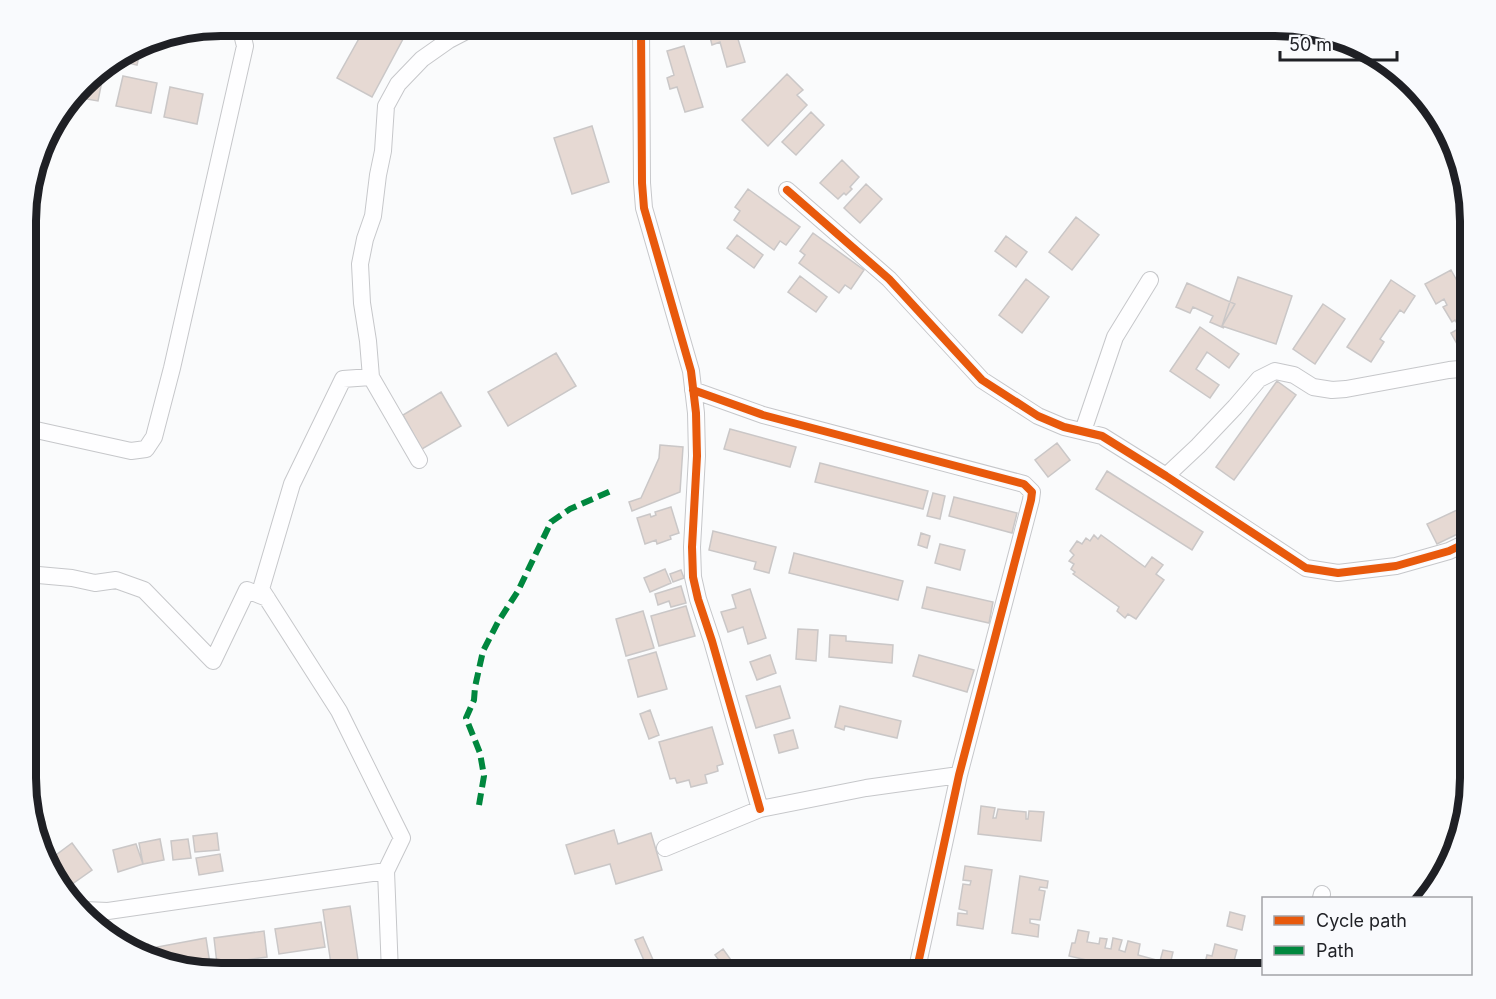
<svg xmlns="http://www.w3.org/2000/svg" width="1496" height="999" font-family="Inter,sans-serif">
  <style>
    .building { fill: #e6d9d3; stroke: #cac7c7; stroke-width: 1.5 }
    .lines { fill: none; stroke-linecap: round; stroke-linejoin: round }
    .lane-casing { stroke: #c6c7ca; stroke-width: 10 }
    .street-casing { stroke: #c6c7ca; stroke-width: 18 }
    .lane { stroke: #fefeff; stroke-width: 8 }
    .street { stroke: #fefeff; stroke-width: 16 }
    .quiet { stroke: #00873e; stroke-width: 6; stroke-dasharray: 12 6; stroke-linecap: butt }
    .cycleway-casing { stroke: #f9fafd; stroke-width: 11 }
    .cycleway { stroke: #e8590c; stroke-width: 8 }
    .rim { fill: none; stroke: #1f2025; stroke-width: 8 }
  </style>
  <rect width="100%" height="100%" fill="#fafbfc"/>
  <path class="building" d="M366,26H379L403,39L372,97L337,78Z
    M715,26H734L745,62L727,67L720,42L712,45L709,33L716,31Z
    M142,43L137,65L115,60Z
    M684,46L703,107L685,112L677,87L670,89L667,78L674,75L667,51Z
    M105,66L98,101L75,97L92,74Z
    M787,74L803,90L797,95L807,105L768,146L742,120Z
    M123,76L157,83L151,113L116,106Z
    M170,87L203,94L197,124L164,117Z
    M811,112L824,125L796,155L782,142Z
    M592,126L609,182L572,194L554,138Z
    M842,160L859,177L850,187L852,189L846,195L844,193L838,199L820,183Z
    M866,184L882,199L860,223L844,208Z
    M748,189L800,227L786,245L780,241L774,250L734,220L740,211L735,207Z
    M1076,217L1099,235L1072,270L1049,252Z
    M813,233L864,270L851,289L845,285L839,293L799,263L805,255L800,251Z
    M737,235L763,255L754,268L727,248Z
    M1006,236L1027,252L1016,267L995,251Z
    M1451,270L1470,304V348L1462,353L1451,333L1460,328L1455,320L1452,322L1443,307L1447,305L1444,299L1436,304L1425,284Z
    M800,276L827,297L816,312L788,292Z
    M1238,277L1292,296L1276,344L1222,326Z
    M1026,279L1049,297L1022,333L999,315Z
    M1391,280L1415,296L1404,313L1400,310L1380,339L1384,342L1371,362L1347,347Z
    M1187,283L1235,304L1222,326L1224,328L1210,322L1213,316L1193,307L1190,313L1176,307Z
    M1323,304L1345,319L1315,364L1293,349Z
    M1200,327L1239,354L1229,368L1207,352L1196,369L1219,385L1210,398L1170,371Z
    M556,353L576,386L508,426L488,392Z
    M1277,381L1296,395L1234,480L1216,467Z
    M441,392L461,426L422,449L403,415Z
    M730,429L796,447L790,467L724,449Z
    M1057,443L1070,460L1048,477L1035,460Z
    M660,445L683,447L680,492L632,511L629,502L641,498L659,458Z
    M820,463L928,491L923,509L815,482Z
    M1107,471L1203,532L1192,550L1096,489Z
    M933,493L945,496L940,519L927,516Z
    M954,497L1017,513L1012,533L949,516Z
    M1470,504V528L1437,544L1427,524Z
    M671,507L679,533L670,536L671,539L657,544L656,540L645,544L637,518L650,514L651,517L656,515L655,512Z
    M713,531L776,547L769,573L754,569L756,562L709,550Z
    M921,533L930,536L927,548L918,545Z
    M1094,535L1098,539L1101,535L1145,567L1152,557L1163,565L1156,574L1164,580L1136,619L1128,614L1125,618L1117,611L1119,607L1073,574L1075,572L1071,569L1074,564L1069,561L1074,555L1070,551L1077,541L1082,544L1086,538L1090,541Z
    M940,544L965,550L960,570L935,563Z
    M794,553L903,581L898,600L789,573Z
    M665,569L671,583L650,592L644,578Z
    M681,570L684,578L673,582L670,574Z
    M681,586L686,603L671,607L669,601L658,605L655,594Z
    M927,587L993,602L989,623L922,608Z
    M750,589L766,638L748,644L743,627L728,632L721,612L736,608L732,595Z
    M686,606L695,636L659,646L651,616Z
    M643,611L654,648L626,656L616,619Z
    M798,629L818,630L816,661L796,659Z
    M830,635L846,636V641L893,645L892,663L829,657Z
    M656,652L667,689L638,697L628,660Z
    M770,655L776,673L757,680L750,662Z
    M919,655L974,670L967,692L913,676Z
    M780,686L790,718L756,728L746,696Z
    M840,706L901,721L897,738L845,726L844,730L835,727Z
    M650,710L659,735L649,739L640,714Z
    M712,727L723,764L717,766L718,771L705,775L707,783L691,787L689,780L677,783L675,778L670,779L659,742Z
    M793,730L798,748L779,753L774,735Z
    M981,806L995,808L993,818H996L998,809L1026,812V819H1028L1029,811L1044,812L1041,841L978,834Z
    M29,808L45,822L37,831Z
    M614,830L618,844L651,833L662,870L616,884L610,864L575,874L566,845Z
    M217,833L219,850L195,852L193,836Z
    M160,839L164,860L143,864L139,843Z
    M188,839L191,858L173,860L171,841Z
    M72,843L92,870L68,887L48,861Z
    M136,844L143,864L118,872L113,850Z
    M220,854L223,871L199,875L196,858Z
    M965,866L992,870L983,929L957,925L958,913L967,914V911L959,909L963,884L970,885L971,881L963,880Z
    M1020,876L1048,881L1047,888L1040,887L1039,890L1045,891L1040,920L1030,919V923L1039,925L1038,937L1012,933Z
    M350,906L358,960L331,964L323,910Z
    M1230,912L1245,916L1242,930L1227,926Z
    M321,922L325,947L279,954L275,929Z
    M1078,930L1089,932L1087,942L1099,944L1100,938L1107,939L1105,948L1111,949L1113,938L1122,940L1119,950L1125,952L1128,941L1140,944L1138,955L1160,961L1163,950L1173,952L1168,973H1143L1069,956L1072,943H1075Z
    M264,931L267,957L217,964L214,938Z
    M643,937L654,962L646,965L635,940Z
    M206,938L210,964L188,968L160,963L157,947Z
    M148,944L150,959L127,947Z
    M1215,944L1237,950L1234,961L1264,969V973H1212L1203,971L1207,955L1212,956Z
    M723,949L736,967L728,973L715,955Z"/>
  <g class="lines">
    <g class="lane-casing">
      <path id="lane" d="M247,973L301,967H310L319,973"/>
    </g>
    <g class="street-casing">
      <path id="street" d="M641,26L642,183L644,208L691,371L696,413L697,456L692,547L693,577L698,599L712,641L760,809
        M787,190L889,279L982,380L1038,416L1064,427L1102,436L1166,476L1306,568L1338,573L1396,566L1449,551L1470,541
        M371,377L368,341L362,303L360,264L365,239L373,216L378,175L383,151L386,106L398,84L422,59L449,40L476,26
        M693,390L763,415L1024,484L1032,492L1031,500L959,775L916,973
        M27,428L131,451L146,449L154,437L172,368L245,46L241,30L235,26
        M1083,431L1115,337L1150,280
        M1166,476L1198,446L1235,407L1259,379L1275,371L1294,375L1313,387L1332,390L1346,389L1449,370L1470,368
        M27,574L72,578L95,583L116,580L144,590L213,661L247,590L267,598
        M665,848L760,809L866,788L959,775
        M1321,898L1322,894
        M84,910L108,911L386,871
        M390,973L386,871L402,838L339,711L261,589L292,484L343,379L371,377L419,460"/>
    </g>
    <use href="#lane" class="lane"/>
    <use href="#street" class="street"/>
    <path class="quiet" d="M479,805L484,776L480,753L466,718L474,700L475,687L483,651L498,622L518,591L551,522L570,509L613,490"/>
    <g class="cycleway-casing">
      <path id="cycleway" d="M641,26L642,183L644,208L691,371L696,413L697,456L692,547L693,577L698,599L712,641L760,809
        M787,190L889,279L982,380L1038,416L1064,427L1102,436L1166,476L1306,568L1338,573L1396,566L1449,551L1470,541
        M693,390L763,415L1024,484L1032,492L1031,500L959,775L916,973"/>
    </g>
    <use href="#cycleway" class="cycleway"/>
  </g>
  <path d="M0 0H1496V999H0ZM221 36H1275A185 185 0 0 1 1460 221V778A185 185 0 0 1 1275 963H221A185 185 0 0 1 36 778V221A185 185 0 0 1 221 36Z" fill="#f9fafd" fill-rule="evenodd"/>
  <path class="rim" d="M221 36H1275A185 185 0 0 1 1460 221V778A185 185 0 0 1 1275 963H221A185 185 0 0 1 36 778V221A185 185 0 0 1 221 36Z"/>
  <rect x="1262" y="897" width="210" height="78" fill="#f9fafd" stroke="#a2a3a7" stroke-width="1.5"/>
  <rect x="1274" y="916" width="30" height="9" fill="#e8590c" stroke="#a2a3a7" stroke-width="1.5"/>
  <text x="1316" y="927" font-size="18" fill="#1f2025">Cycle path</text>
  <rect x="1274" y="946" width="30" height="9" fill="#00873e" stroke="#a2a3a7" stroke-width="1.5"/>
  <text x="1316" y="957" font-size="18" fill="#1f2025">Path</text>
  <path d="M1280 51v9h117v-9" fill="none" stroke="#1f2025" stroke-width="3"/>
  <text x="1289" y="51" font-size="18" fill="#1f2025" stroke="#f9fafd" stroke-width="4.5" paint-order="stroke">50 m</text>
</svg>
